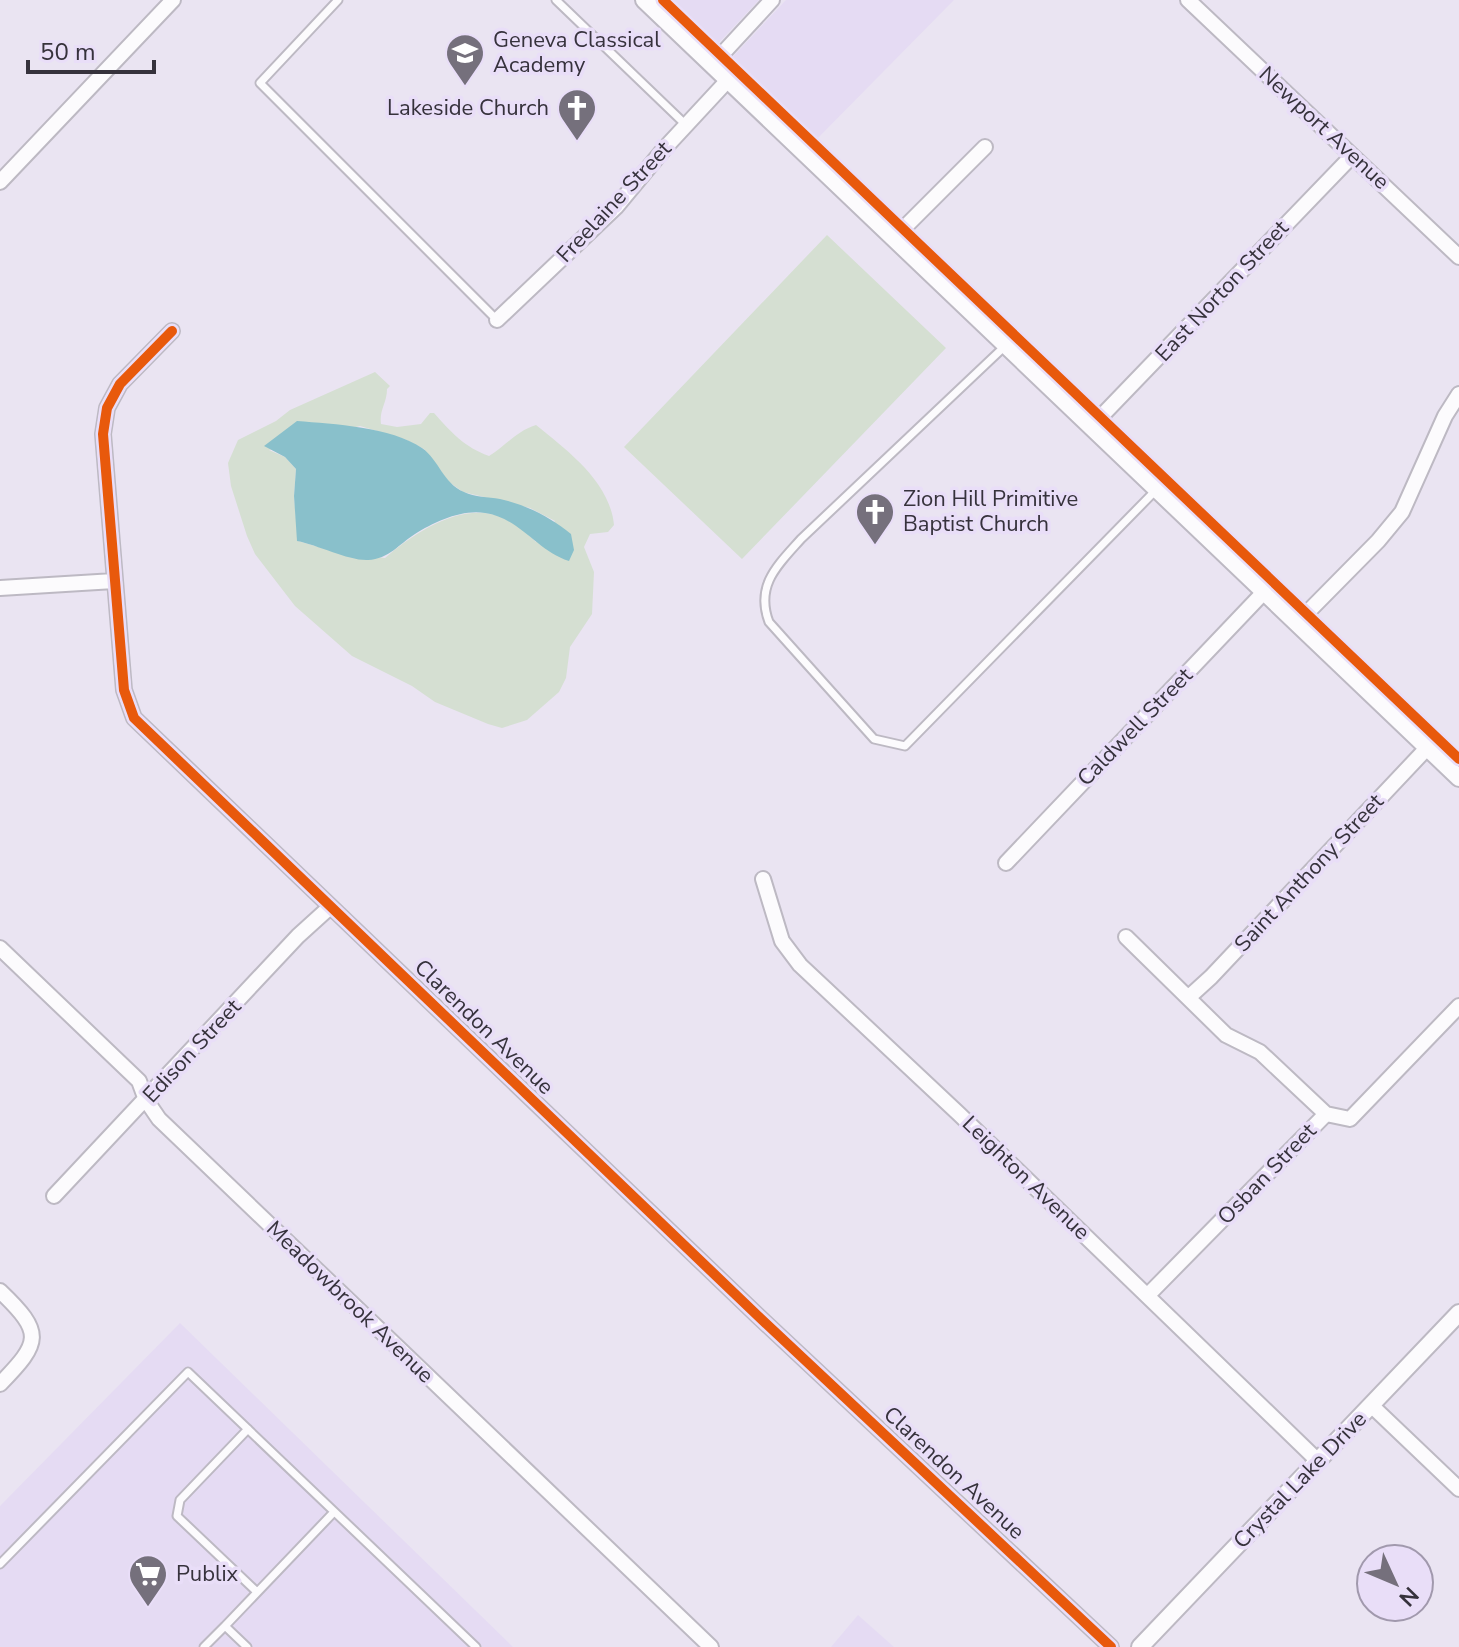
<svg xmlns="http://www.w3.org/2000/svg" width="1459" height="1647" font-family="'Nunito Sans',sans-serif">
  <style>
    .built { fill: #e5dbf3 }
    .green { fill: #d5dfd2; fill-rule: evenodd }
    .water { fill: #89c0cb }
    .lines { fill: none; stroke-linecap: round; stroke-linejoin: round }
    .service-casing { stroke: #bdb9c3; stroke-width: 11 }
    .minor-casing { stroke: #bdb9c3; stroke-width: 18 }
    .tertiary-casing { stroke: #bdb9c3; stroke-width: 20 }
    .service { stroke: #fcfbfd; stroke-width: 7 }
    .minor { stroke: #fcfbfd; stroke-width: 14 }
    .tertiary { stroke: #fcfbfd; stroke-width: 16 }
    .cycleway-casing { stroke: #e9def8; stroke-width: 15 }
    .cycleway { stroke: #e8590c; stroke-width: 10 }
    .labels { text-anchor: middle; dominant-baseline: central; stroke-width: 7; stroke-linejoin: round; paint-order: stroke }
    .poi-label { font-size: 22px; fill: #36323c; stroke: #e9def8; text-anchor: start }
    .street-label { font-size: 22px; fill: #36323c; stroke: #e9def8 }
  </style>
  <rect width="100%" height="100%" fill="#eae4f2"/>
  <path class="built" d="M657,0H759L711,51Z
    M786,0H954L810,146L725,65Z
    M180,1323L513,1647H0V1506Z
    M858,1615L894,1647H831Z"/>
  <path class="green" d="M827,235L946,348L742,559L624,447Z
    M375,372L390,386L387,389C387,403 379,410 381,424L397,427L421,424L430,413H434C451,432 464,447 489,456C506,446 516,431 536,425C568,451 610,482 614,525L608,532L590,534L584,547L594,572L592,614L570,647L566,678L559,692L527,720L502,728L488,724L435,702L412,686L352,656L295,606L255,554L247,536L231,486L228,463L238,440L276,421L290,410ZM360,426L404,439L424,449L449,482L463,492L530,508L555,521L536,542C530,536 524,529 517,525C473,494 420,528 385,558L343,554L298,541L294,496L296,469L285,457L269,450Z"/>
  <path class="water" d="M297,421C334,424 391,427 422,448C439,460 443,483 464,492C475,497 488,497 500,499C527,505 550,517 571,534L574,550L569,561C537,551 520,518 485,513C462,509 434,522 415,534C399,544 389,559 368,560C349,561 318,545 297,541L294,496L296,469L285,457L264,446Z"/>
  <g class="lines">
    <g class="service-casing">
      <path id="service" d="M338,0L260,83L497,320
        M556,0L686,125
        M1004,347L801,539C778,565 755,585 769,622L874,739L905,746L1157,489
        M248,1429L180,1500L177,1516L257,1592
        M0,1564L188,1372L476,1647
        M225,1626L334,1512
        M204,1647L225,1626L247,1647"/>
    </g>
    <g class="minor-casing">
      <path id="minor" d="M1188,0L1459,257
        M712,65L772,0
        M0,182L173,0
        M894,238L985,147
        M497,320L616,207L664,149L728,80
        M172,331L120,384L107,408L103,434L124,690L134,718L758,1316L1111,1647
        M1091,427L1352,156
        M0,588L114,581
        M1297,623L1378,541L1402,512L1445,416L1459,394
        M1006,863L1264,592
        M763,879L782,941L800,965L959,1114L1318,1461
        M1126,937L1226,1035L1260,1052L1326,1114
        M0,948L139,1081L146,1100L159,1119L711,1647
        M1189,997L1211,977L1427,748
        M54,1196L298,936L330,907
        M0,1291C44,1333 41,1342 0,1384
        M1148,1295L1326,1114L1350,1119L1459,1006
        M1371,1405L1459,1489"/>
    </g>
    <g class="tertiary-casing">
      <path id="tertiary" d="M644,0L1459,778
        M1140,1647L1459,1313"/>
    </g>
    <use href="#service" class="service"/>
    <use href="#minor" class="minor"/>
    <use href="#tertiary" class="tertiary"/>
    <g class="cycleway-casing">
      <path id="cycleway" d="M663,0L1459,759
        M172,331L120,384L107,408L103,434L124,690L134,718L758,1316L1111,1647"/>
    </g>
    <use href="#cycleway" class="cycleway"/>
  </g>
  <defs>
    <g id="school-pin" transform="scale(2)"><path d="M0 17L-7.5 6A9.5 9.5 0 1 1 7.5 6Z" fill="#75707c" stroke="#e9def8"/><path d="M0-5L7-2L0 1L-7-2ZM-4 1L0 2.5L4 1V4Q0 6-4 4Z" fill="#fff"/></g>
    <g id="church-pin" transform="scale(2)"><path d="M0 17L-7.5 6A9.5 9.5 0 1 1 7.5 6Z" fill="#75707c" stroke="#e9def8"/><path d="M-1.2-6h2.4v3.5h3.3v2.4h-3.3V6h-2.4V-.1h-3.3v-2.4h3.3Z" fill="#fff"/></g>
    <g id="supermarket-pin" transform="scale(2)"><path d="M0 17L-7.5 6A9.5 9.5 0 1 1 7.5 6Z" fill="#75707c" stroke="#e9def8"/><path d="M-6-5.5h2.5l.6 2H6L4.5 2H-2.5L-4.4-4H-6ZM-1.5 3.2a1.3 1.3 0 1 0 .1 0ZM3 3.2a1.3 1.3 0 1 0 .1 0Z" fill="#fff"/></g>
  </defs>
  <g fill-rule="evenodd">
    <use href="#school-pin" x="465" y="53"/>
    <use href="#church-pin" x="577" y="108"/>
    <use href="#church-pin" x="875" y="512"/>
    <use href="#supermarket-pin" x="148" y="1574"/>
  </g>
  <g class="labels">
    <g class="poi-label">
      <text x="493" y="40">Geneva Classical<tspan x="493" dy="25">Academy</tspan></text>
      <text x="549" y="108" text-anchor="end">Lakeside Church</text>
      <text x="903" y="499">Zion Hill Primitive<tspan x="903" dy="25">Baptist Church</tspan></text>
      <text x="176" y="1574">Publix</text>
    </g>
    <g class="street-label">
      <text transform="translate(1324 128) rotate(43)">Newport Avenue</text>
      <text transform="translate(614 202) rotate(-47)">Freelaine Street</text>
      <text transform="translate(1222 291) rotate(-47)">East Norton Street</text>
      <text transform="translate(1135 727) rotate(-46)">Caldwell Street</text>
      <text transform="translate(1309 873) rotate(-47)">Saint Anthony Street</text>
      <text transform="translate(484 1027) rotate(44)">Clarendon Avenue</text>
      <text transform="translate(192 1051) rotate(-47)">Edison Street</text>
      <text transform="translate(1267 1174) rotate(-46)">Osban Street</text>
      <text transform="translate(1026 1178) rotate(44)">Leighton Avenue</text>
      <text transform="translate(350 1302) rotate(44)">Meadowbrook Avenue</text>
      <text transform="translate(954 1473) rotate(43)">Clarendon Avenue</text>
      <text transform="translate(1300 1480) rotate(-46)">Crystal Lake Drive</text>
    </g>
  </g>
  <g transform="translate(1395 1583) rotate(134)"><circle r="38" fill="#e9def8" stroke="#a199ad" stroke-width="2"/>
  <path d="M0-6L14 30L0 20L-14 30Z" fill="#75707c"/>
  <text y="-12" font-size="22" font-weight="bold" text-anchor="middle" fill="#36323c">N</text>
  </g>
  <path d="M28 60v12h126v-12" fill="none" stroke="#36323c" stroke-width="4"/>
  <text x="40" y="60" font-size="24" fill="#36323c" stroke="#e9def8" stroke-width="6" paint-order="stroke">50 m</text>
</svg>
